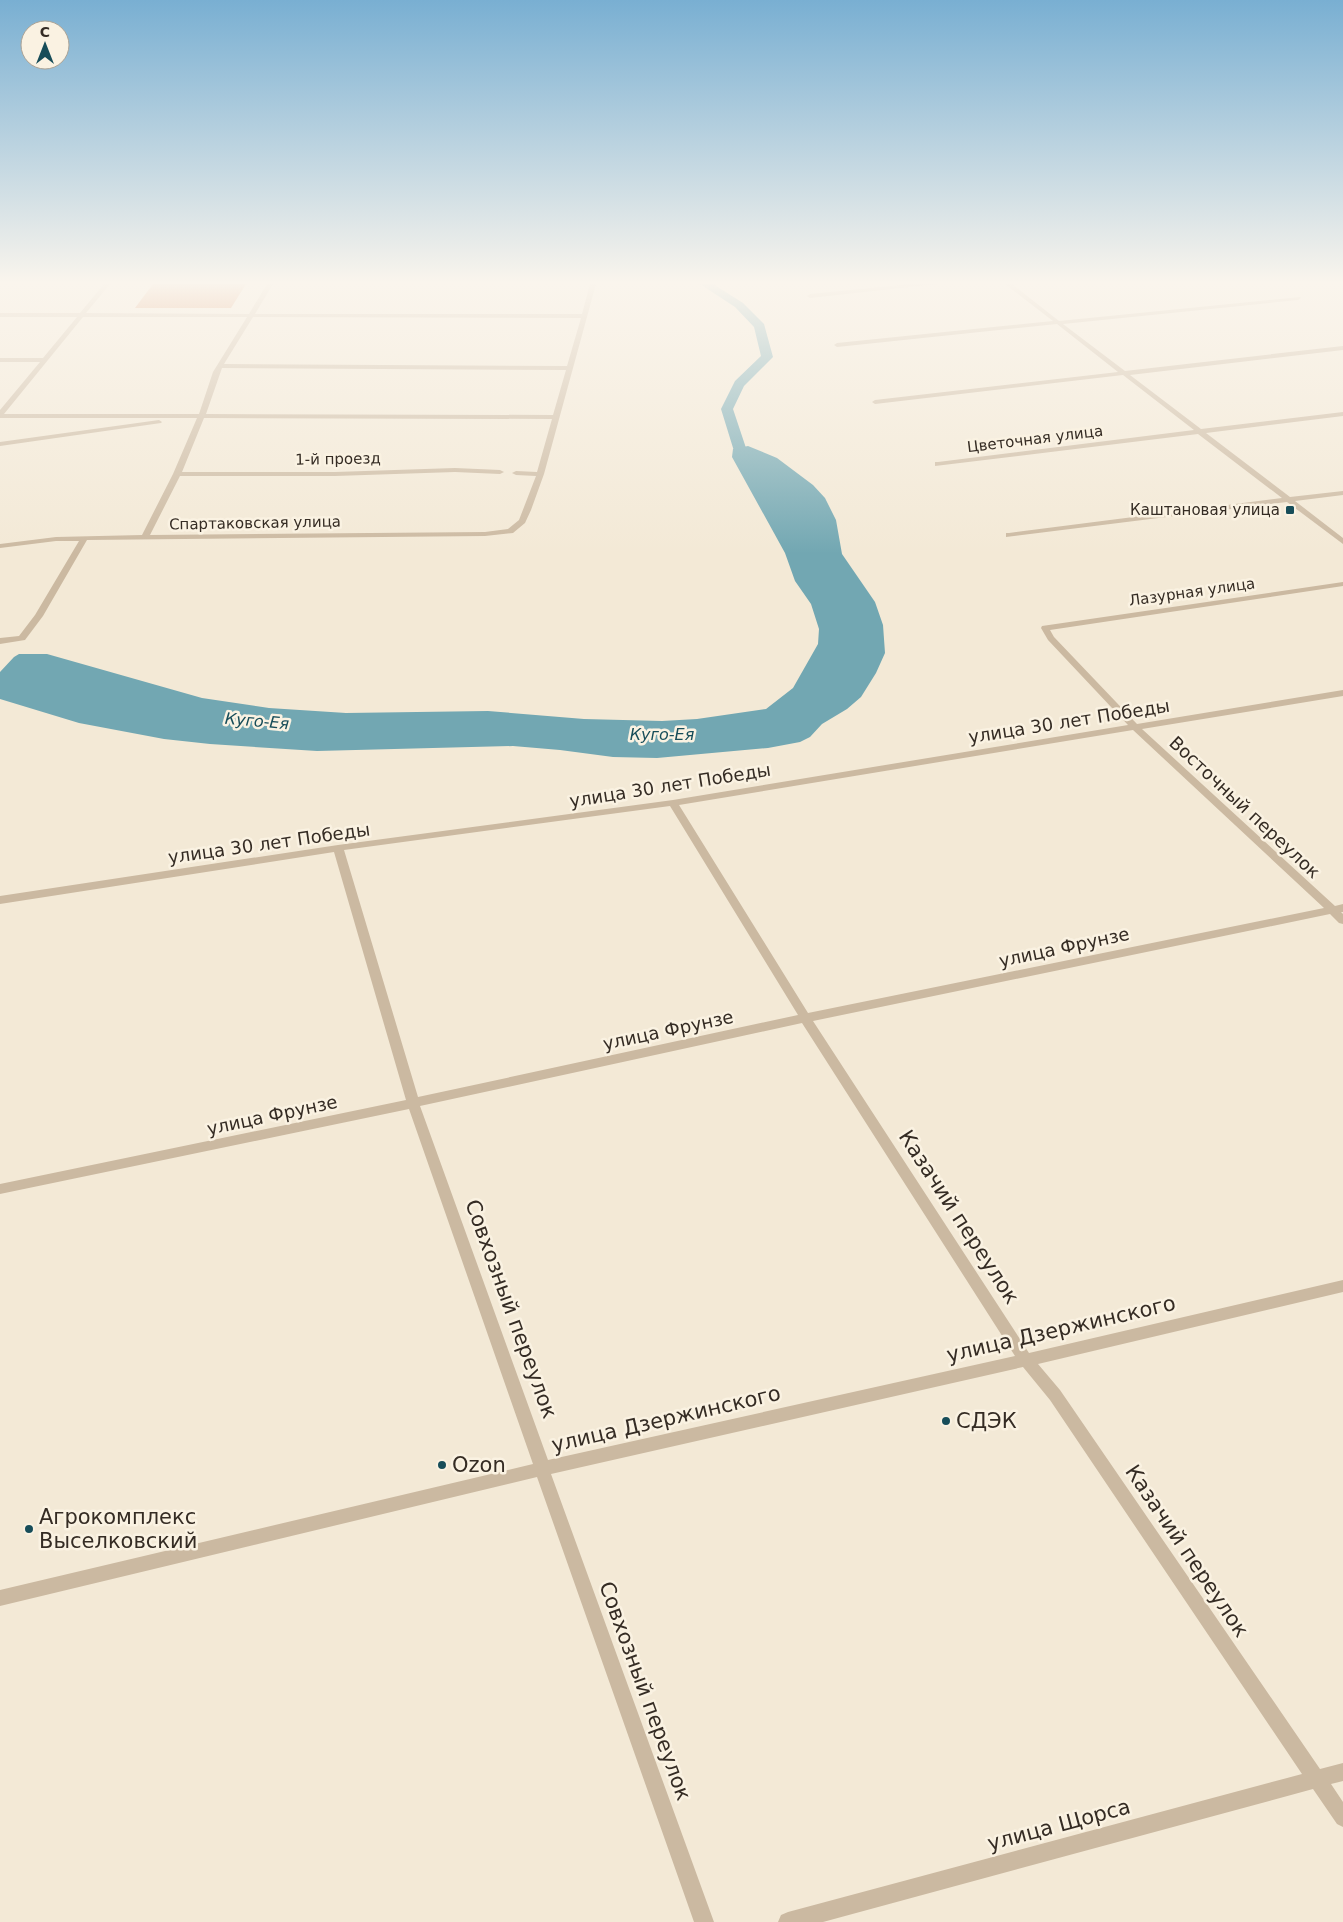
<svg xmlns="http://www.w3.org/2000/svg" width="1343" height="1922" font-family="'DejaVu Sans',sans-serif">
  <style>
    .water { fill: #72a7b2 }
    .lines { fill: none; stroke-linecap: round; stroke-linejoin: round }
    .river { fill: #72a7b2; fill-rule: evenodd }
    .building { fill: #d06e36 }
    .minor { fill: #cbb9a1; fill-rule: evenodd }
    .poi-dot { fill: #174d59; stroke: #faf2e2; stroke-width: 2 }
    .labels { text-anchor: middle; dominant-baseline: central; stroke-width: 5; stroke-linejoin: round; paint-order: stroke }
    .far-street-label { font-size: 15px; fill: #352c24; stroke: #faf2e2 }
    .far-poi-label { font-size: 15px; fill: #352c24; stroke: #faf2e2; text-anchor: end }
    .far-water-label { font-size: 16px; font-style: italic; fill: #174d59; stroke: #faf2e2 }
    .street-label { font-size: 18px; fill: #352c24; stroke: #faf2e2 }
    .near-street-label { font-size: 21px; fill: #352c24; stroke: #faf2e2 }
    .near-poi-label { font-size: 21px; fill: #352c24; stroke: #faf2e2; text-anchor: start }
  </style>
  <rect width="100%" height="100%" fill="#f3e9d6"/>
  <path class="water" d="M748,446L777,458L813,485L825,498L836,520L842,554L875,602L883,625L885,653L876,673L861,697L847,709L822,724L810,737L800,742L768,748L657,758L613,757L560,750L513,746L317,751L210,744L164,739L79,723L0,699V672L14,657L19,654H47L202,698L269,708L346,713L488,711L584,719L662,721L697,719L766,709L793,688L818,644L819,629L811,604L795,581L785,553L732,457L733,449Z"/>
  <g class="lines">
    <path class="river" d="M700,284H713L743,303L764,324L773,357L744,386L733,409L751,463L759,472L757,475H747L738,464L721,409L735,381L761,356L754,327L735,307Z"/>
  </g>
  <path class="building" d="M153,284H246L231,308H135Z"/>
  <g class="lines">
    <path class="minor" d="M104,284H110L86,313L249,314L267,284H273L255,314H582L590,284H596L544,474L531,510L525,523L513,533L485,536L87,540L43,616L25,640L0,644V638L19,636L35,615L79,541H56L0,548V544L56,537L142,535L173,474L197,418H0V410L40,362H0V358H43L77,317H0V313H80ZM83,317H247L213,372L199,414H4ZM253,317L581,318L567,366L224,364ZM222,368L566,370L553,415L206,414ZM204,418L552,419L537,472L516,471L512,473L516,475L536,476L519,520L508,529L485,532L150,535L180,476H335L455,472L500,474L504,472L500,470L455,468L335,472H182Z
      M911,284H937L810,298L807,296L810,294Z
      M1005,284H1012L1059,321L1300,297L1301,298L1298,300L1063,324L1125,371L1343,346V350L1130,375L1201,429L1343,412V416L1206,433L1290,497L1343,491V495L1295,501L1343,538V544L1287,502L1006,537V533H1009L1282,498L1198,434L935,466V462H938L1194,430L1123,375L875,404L872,402L875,400L1118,372L1057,324L837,347L834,345L837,343L1053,321Z
      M159,420L162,422L161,423L0,446V442Z
      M1343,582V586L1050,630L1054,637L1137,724L1343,690V696L1142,729L1335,906L1343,904V912H1341L1343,914V924L1339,923L1330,914L813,1021L1029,1353L1343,1280V1292L1038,1364L1060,1390L1320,1769L1343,1763V1781L1331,1784L1343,1802V1827L1337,1824L1313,1789L823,1922H778L781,1915L788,1912L1302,1774L1050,1400L1023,1367L551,1474L714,1922H694L537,1477L0,1606V1590L533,1464L409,1109L0,1194V1184L406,1100L334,852L0,904V896L338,845L673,800L1128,725L1048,640L1041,628L1042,626ZM1133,730L1324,908L808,1013L679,805ZM670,806L798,1015L418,1097L344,850ZM802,1023L1015,1356L548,1460L420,1106Z"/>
  </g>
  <linearGradient id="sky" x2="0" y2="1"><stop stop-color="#79afd2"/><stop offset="0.51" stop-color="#faf5ed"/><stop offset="1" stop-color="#faf5ed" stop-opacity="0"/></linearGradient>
  <rect width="1343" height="554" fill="url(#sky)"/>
  <g class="poi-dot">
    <rect x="1285" y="505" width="10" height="10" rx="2.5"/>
    <circle cx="946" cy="1421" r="5"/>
    <circle cx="442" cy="1465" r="5"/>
    <circle cx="29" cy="1529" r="5"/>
  </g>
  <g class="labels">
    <g class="far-street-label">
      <text transform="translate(1035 439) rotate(-7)">Цветочная улица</text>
      <text transform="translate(338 459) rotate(-1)">1-й проезд</text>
      <text transform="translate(255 523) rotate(-1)">Спартаковская улица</text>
      <text transform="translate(1192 592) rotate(-8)">Лазурная улица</text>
    </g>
    <g class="far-poi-label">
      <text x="1280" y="510">Каштановая улица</text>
    </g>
    <g class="far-water-label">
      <text transform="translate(257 721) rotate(5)">Куго-Ея</text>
      <text x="662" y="734">Куго-Ея</text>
    </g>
    <g class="street-label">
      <text transform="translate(1069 721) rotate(-9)">улица 30 лет Победы</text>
      <text transform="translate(670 785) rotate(-9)">улица 30 лет Победы</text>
      <text transform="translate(1245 807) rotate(43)">Восточный переулок</text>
      <text transform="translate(269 843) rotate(-8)">улица 30 лет Победы</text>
      <text transform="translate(1064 947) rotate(-12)">улица Фрунзе</text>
      <text transform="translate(668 1030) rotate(-12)">улица Фрунзе</text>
      <text transform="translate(272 1115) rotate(-12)">улица Фрунзе</text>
    </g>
    <g class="near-street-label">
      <text transform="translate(959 1217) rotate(57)">Казачий переулок</text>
      <text transform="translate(511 1309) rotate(70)">Совхозный переулок</text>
      <text transform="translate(1061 1329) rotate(-13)">улица Дзержинского</text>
      <text transform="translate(666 1419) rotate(-13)">улица Дзержинского</text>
      <text transform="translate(1187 1551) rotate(56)">Казачий переулок</text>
      <text transform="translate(645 1691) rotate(70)">Совхозный переулок</text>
      <text transform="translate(1059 1825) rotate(-15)">улица Щорса</text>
    </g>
    <g class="near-poi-label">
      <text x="956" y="1421">СДЭК</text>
      <text x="452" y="1465">Ozon</text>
      <text x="39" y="1517">Агрокомплекс<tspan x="39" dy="24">Выселковский</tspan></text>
    </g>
  </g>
  <g transform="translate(45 45)"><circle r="24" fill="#faf2e2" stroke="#aba396"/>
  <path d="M0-4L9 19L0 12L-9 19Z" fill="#174d59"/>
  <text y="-8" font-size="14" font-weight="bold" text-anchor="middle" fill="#352c24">С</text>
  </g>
</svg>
